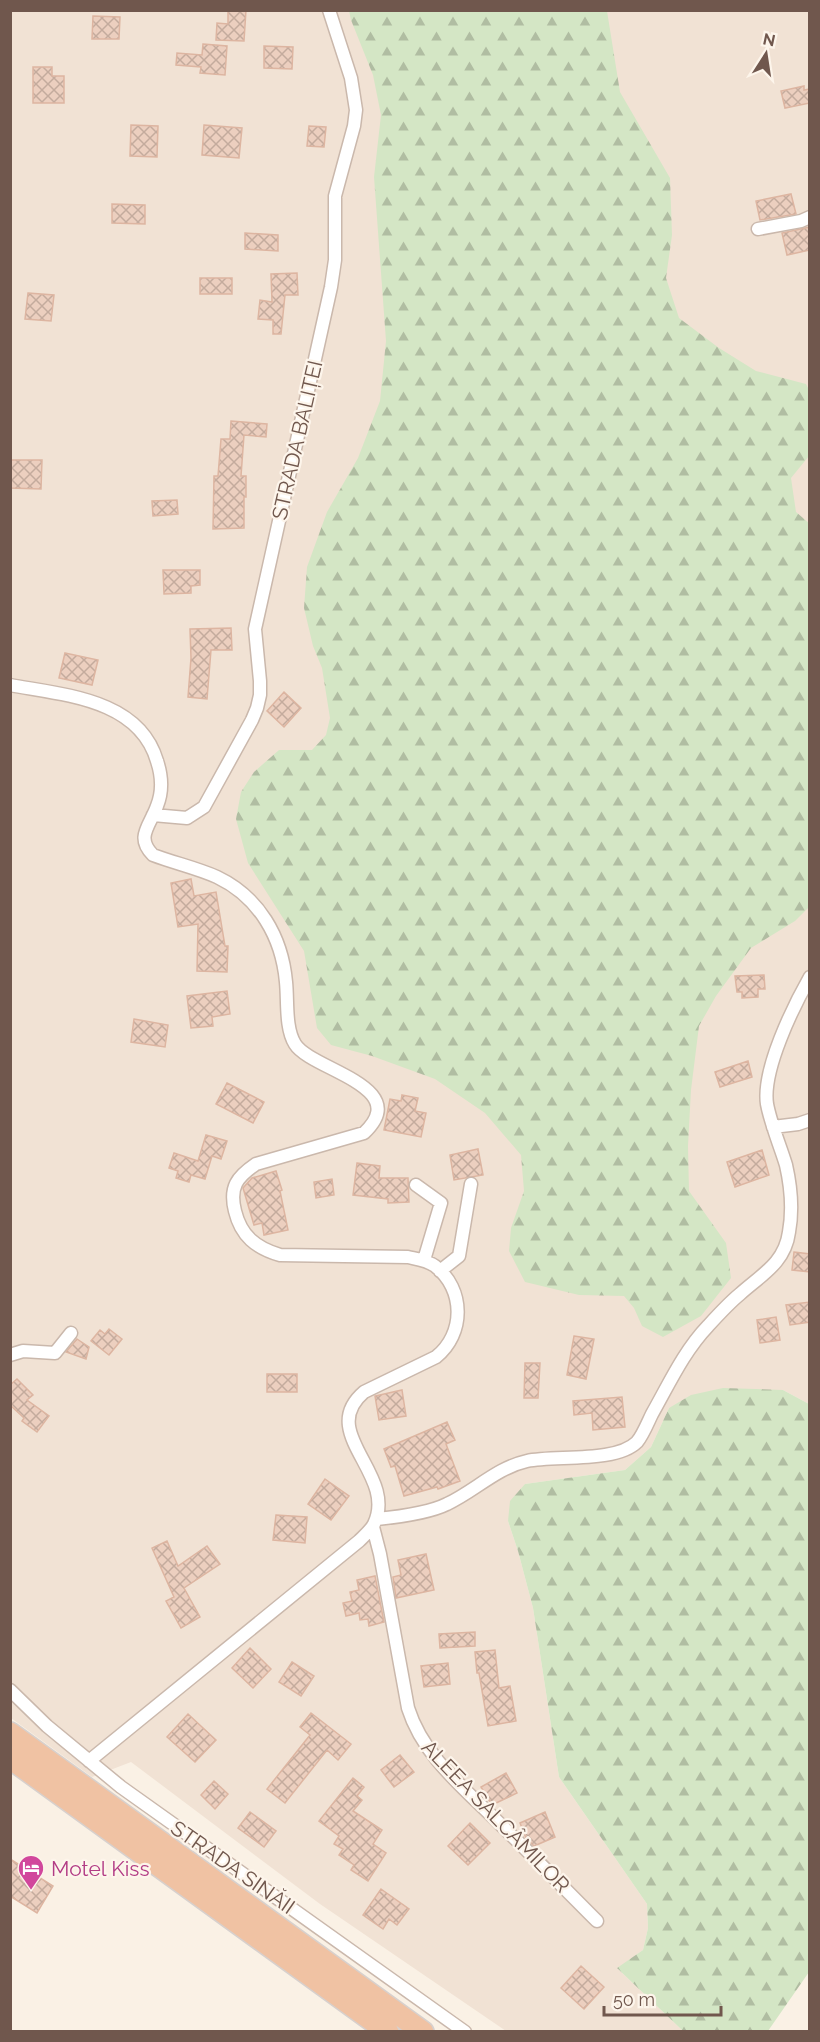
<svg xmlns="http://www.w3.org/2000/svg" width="820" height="2042" font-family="Raleway,sans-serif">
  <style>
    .residential { fill: #f1e2d4 }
    .forest { fill: url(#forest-firs) }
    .building { fill: url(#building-cross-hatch); stroke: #ddb5a1; stroke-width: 1.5 }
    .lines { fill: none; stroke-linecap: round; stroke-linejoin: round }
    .minor-casing { stroke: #cab8ac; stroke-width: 15 }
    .trunk-casing { stroke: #d7d0cd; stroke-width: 24 }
    .minor { stroke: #fff; stroke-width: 12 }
    .trunk { stroke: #f0c2a3; stroke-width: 21 }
    .labels { text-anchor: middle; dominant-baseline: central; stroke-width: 4.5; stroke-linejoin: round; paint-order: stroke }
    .street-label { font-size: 21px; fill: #70574d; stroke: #fdf5eb }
    .hotel-label { font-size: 21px; fill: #b23c85; stroke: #fdf5eb; text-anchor: start }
  </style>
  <defs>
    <pattern id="forest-firs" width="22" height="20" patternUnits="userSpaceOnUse" patternTransform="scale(1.5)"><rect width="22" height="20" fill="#d4e6c5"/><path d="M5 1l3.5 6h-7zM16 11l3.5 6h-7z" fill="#b0bda2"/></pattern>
    <pattern id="building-cross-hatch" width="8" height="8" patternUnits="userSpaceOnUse" patternTransform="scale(1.5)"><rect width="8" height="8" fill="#eccfbf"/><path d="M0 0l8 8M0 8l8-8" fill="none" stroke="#c4ab9d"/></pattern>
  </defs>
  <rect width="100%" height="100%" fill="#faf1e5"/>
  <path class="residential" d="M11,11H809V1404L783,1390L669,1408L651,1447L625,1470L525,1484L508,1521L518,1551L533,1608L559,1777L647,1904L648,1928L643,1950L618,1969L683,2031H506L320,1904L131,1762L92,1777L11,1718Z"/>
  <path class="forest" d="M349,11H607L620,92L670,178L672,235L666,278L679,318L719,348L756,371L806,384L809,390V456L791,478L796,512L810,524L809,907L795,921L751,948L716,996L699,1026L691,1090L688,1146L689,1191L726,1243L731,1278L701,1316L663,1337L642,1326L634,1308L624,1296L579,1295L525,1282L509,1251L511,1228L524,1191L521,1155L485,1113L435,1079L372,1056L331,1045L317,1028L304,951L248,863L236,819L241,792L254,772L279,750H312L326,735L330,718L322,668L313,646L304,608L307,567L327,512L358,458L380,401L386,341L374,177L381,115L373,75L351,20Z
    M723,1388L783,1390L809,1404V1972L768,2031H683L617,1968L643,1950L648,1928L647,1904L559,1777L533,1608L518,1551L508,1521L510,1501L525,1484L625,1470L651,1447L669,1408L691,1395Z"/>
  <path class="building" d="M228,10H246L244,41L216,40L217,23L228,24Z
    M93,16L120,17L119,39H92Z
    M203,44L227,46L225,75L200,73L201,67L176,65L177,53L202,55Z
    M264,46L293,47L292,69L264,68Z
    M33,67H52V76H64V103H33Z
    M804,86V90L810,89V103L785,108L781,91Z
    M131,125L158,126L157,157L130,156Z
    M204,125L242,128L239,158L202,155Z
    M309,126L326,127L324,147L307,146Z
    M791,194L796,214L760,220L756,201Z
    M112,204L145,205V224L112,223Z
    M810,227V250L787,255L782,233Z
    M245,233L278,235V251L245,249Z
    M297,273L298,295H285L281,334H273V320L258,319L260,300L272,302L271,274Z
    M200,278H232V294H200Z
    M28,293L54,295L51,321L25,319Z
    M231,421L267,424L266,437L244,435L241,476H246V497H244V528L213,529L214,476H218L221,439H230Z
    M10,460H42L41,489L10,488Z
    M177,500L178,514L153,516L152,501Z
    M163,570H200V585L191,586V593L164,594Z
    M231,628L232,650H211L207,699L188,697L191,658L190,629Z
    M65,653L98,660L92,685L59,678Z
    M284,692L301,708L284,727L267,711Z
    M191,879L194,896L216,892L225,946H228L227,972L197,971L198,924L178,927L171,883Z
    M764,975L765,989H758V997L742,998V992H737L735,976Z
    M227,991L230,1014L212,1017L213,1026L191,1028L187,996Z
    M134,1019L168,1025L165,1047L131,1042Z
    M748,1061L752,1077L720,1087L715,1072Z
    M227,1083L264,1102L253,1123L216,1104Z
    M402,1095L418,1098L415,1111L426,1113L421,1137L384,1130L390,1099L401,1101Z
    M206,1135L227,1141L221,1159L212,1156L205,1179L191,1175L189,1182L176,1178L178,1171L169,1168L174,1153L198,1161Z
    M478,1149L483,1175L454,1180L450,1155Z
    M762,1150L769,1175L735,1187L727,1162Z
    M357,1163L380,1166L379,1178H408L409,1202L388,1203V1199L353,1195Z
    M276,1171L282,1190L280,1191L288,1230L264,1235L262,1223L254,1225L243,1188L252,1178Z
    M332,1179L334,1195L316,1198L314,1182Z
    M794,1252L810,1254V1272L792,1270Z
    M810,1302V1322L790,1325L786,1305Z
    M776,1317L780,1340L760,1343L757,1320Z
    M109,1329L122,1339L109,1355L91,1341L100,1330L105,1334Z
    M574,1336L594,1339L586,1379L567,1375Z
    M77,1339L89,1347L86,1359L66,1352Z
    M525,1363H540L538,1398H524Z
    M267,1374H297V1392H267Z
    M17,1379L33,1395L27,1400L49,1416L37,1432L22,1421L24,1418L10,1405V1385Z
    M402,1390L406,1416L379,1420L375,1396Z
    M622,1397L625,1427L593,1430L592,1413L574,1415L573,1401Z
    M447,1422L455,1440L446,1444L460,1481L438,1489L437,1487L404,1496L395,1466L391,1467L384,1449Z
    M325,1479L349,1496L331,1520L308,1504Z
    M276,1515L307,1517L305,1543L273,1540Z
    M167,1541L178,1566L207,1546L220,1564L184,1588L200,1617L181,1628L166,1601L174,1597L152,1548Z
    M426,1554L434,1590L396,1598L393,1577L401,1575L398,1560Z
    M375,1576L384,1622L369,1626L368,1619L360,1620L359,1613L346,1616L343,1603L352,1601L350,1592L359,1590L357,1580Z
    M475,1632V1646L440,1648L439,1634Z
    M250,1648L271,1669L253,1688L232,1668Z
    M495,1650L499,1688L510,1686L516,1721L488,1726L479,1673H477L475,1652Z
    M292,1662L314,1676L301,1696L279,1682Z
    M448,1663L450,1684L424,1687L421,1666Z
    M311,1713L351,1744L338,1760L327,1750L285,1803L267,1789L310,1735L300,1727Z
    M188,1714L216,1740L195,1762L167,1737Z
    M400,1755L414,1772L394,1787L381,1770Z
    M506,1773L517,1793L492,1805L481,1787Z
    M353,1778L364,1787L357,1796L362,1800L353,1811L382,1830L373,1844L386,1853L368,1881L351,1870L354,1865L339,1855L343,1849L334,1844L339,1836L319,1821Z
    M214,1781L228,1794L215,1809L201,1795Z
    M250,1812L276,1831L264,1847L238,1828Z
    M545,1812L555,1837L534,1846L526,1838L520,1823Z
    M470,1823L490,1843L468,1865L448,1846Z
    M10,1859L53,1886L37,1913L10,1896Z
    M381,1889L409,1909L397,1925L389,1919L383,1929L363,1915Z
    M581,1966L604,1987L584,2009L561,1988Z"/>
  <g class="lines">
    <g class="minor-casing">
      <path id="minor" d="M758,229L801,221L810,217
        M10,685C64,695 139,699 157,761C162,776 163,791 157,806C150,826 135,837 153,855C174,863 197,868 217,877C259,897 282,937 286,982C288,1001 285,1028 295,1044C311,1070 414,1086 364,1133L256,1164C237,1177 229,1187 235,1211C241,1236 256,1248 280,1255L408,1257C417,1259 427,1260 435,1266C465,1289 465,1334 436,1357L364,1392C316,1433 398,1474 374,1524C371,1530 364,1536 359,1541L89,1761
        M153,815L187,818L204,807L252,720L257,708L260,695V681L255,629L331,287L335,260V196L354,126L356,110L351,78L329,10
        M773,1127L798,1124L810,1120
        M416,1185L441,1203L424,1260
        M440,1271L459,1256L471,1184
        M10,1355L23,1351L55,1353L71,1333
        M377,1519C397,1517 429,1513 447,1504C475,1491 496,1468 527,1461C555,1455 616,1463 637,1442C643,1435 648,1422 652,1414C669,1384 684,1351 708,1326C718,1315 729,1303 740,1294C761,1275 785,1263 789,1232C793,1210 791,1187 786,1165C780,1145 771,1125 767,1104C762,1070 793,1007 810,977
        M373,1527L380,1554L408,1708C423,1756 464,1788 499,1823C532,1855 564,1888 597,1921
        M10,1690L47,1726L121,1787L465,2032"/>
    </g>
    <g class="trunk-casing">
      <path id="trunk" d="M10,1733L423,2032
        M10,1758L388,2032"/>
    </g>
    <use href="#minor" class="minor"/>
    <use href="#trunk" class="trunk"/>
  </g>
  <defs>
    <g id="hotel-pin" transform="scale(1.35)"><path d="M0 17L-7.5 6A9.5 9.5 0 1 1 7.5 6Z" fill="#d1479c" stroke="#fdf5eb"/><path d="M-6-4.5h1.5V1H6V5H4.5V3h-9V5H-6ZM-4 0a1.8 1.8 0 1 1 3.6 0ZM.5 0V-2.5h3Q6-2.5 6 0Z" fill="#fff"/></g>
  </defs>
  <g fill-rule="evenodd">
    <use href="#hotel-pin" x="31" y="1868"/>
  </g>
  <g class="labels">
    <g class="street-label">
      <text transform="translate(297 440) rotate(-77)">STRADA BALIȚEI</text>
      <text transform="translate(496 1816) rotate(46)">ALEEA SALCÂMILOR</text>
      <text transform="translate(233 1867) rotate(35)">STRADA SINĂII</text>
    </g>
    <g class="hotel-label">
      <text x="51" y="1868">Motel Kiss</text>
    </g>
  </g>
  <rect width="820" height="2042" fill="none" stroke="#70574d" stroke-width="24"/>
  <g transform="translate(766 54) rotate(12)" stroke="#fdf5eb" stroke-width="4.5" paint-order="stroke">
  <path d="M0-4.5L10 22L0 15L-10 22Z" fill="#70574d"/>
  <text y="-9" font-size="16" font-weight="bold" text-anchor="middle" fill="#70574d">N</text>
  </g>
  <path d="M604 2006v9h117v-9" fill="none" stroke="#70574d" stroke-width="3"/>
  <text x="613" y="2006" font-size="18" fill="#70574d" stroke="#fdf5eb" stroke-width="4.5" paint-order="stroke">50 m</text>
</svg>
